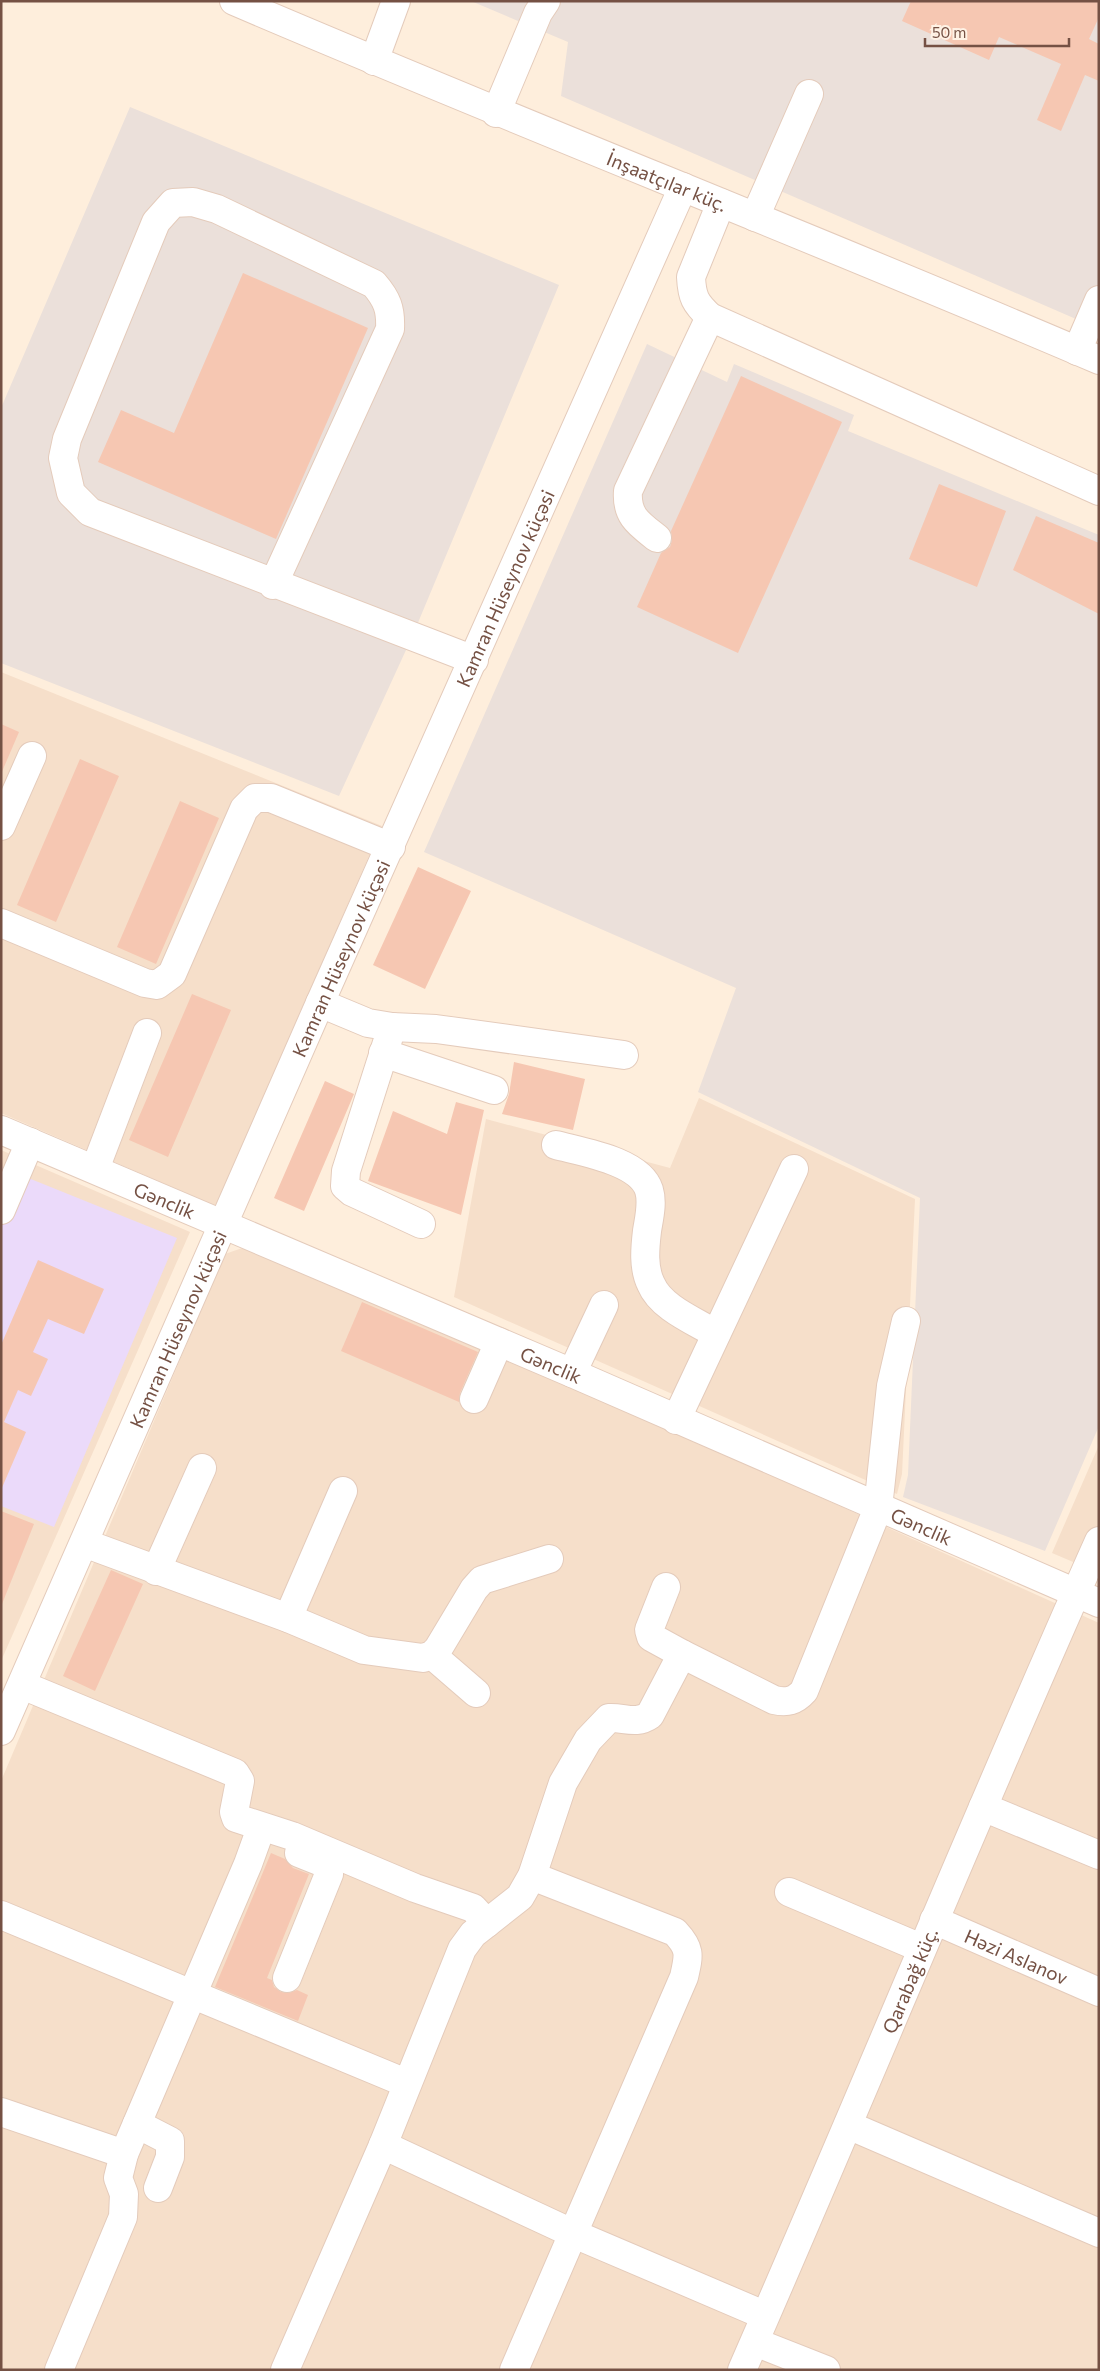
<svg xmlns="http://www.w3.org/2000/svg" width="1100" height="2371" font-family="Commissioner,sans-serif">
  <style>
    .residential { fill: #f6dfca }
    .industrial { fill: #ebe0da }
    .education { fill: #ebdafa }
    .building { fill: #f6c7b2 }
    .lines { fill: none; stroke-linecap: round; stroke-linejoin: round }
    .minor-casing { stroke: #e4cbbb; stroke-width: 30 }
    .minor { stroke: #fff; stroke-width: 28 }
    .labels { text-anchor: middle; dominant-baseline: central; stroke-width: 5; stroke-linejoin: round; paint-order: stroke }
    .street-label { font-size: 19px; fill: #755144; stroke: #fff2e5 }
  </style>
  <rect width="100%" height="100%" fill="#feeedc"/>
  <path class="residential" d="M1,672L382,826L216,1206L1,1113Z
    M699,1098L915,1199L902,1474L897,1494L454,1297L486,1119L670,1168Z
    M1,1150L190,1232L1,1661Z
    M248,1246L598,1397L1099,1623V2370H1V1781L225,1254Z
    M1099,1445V1573L1052,1553Z"/>
  <path class="industrial" d="M471,1H1099V329L561,96L568,42Z
    M130,107L559,285L412,637L339,796L1,663V408Z
    M647,344L727,382L734,364L854,415L848,431L1099,535V1426L1045,1551L903,1497L908,1475L920,1198L698,1092L736,988L424,852Z"/>
  <path class="education" d="M1,1167L177,1238L54,1527L1,1506Z"/>
  <path class="building" d="M911,1H1099V17L1089,39L1099,44V81L1085,75L1061,131L1037,120L1061,64L999,37L989,60L902,21Z
    M243,273L368,328L276,539L98,462L121,410L174,433Z
    M741,376L842,422L738,653L637,607L661,553L670,547L672,540L671,531Z
    M939,484L1006,511L977,587L909,559Z
    M1036,516L1099,543V614L1013,570Z
    M1,724L19,732L1,774Z
    M80,759L119,776L56,922L17,905Z
    M180,801L219,818L156,964L117,947Z
    M418,867L471,891L425,989L373,965Z
    M192,994L231,1010L168,1157L129,1140Z
    M514,1062L585,1079L573,1130L502,1114L509,1094Z
    M325,1081L354,1094L304,1211L274,1198Z
    M456,1102L484,1110L461,1215L368,1181L393,1111L447,1134Z
    M38,1260L104,1289L84,1334L48,1319L33,1352L48,1359L31,1396L18,1390L4,1422L26,1432L1,1490V1345Z
    M362,1302L478,1352L460,1393L459,1402L341,1351Z
    M1,1511L34,1524L2,1604H1Z
    M111,1570L143,1584L95,1691L63,1676Z
    M271,1853L285,1859L293,1868L309,1874L267,1978L272,1980L274,1987L281,1992L289,1993L297,1990L308,1995L298,2021L215,1987Z"/>
  <g class="lines">
    <g class="minor-casing">
      <g id="minor">
        <path id="s1" d="M234,1C521,124 812,237 1099,360"/>
        <path d="M374,61L396,1"/>
        <path d="M496,113L538,13L546,1"/>
        <path d="M721,203L691,277C692,297 695,303 710,317L1099,491"/>
        <path d="M755,217L809,94"/>
        <path d="M1077,351L1099,300"/>
        <path d="M657,538C639,524 626,516 628,491L710,317"/>
        <path d="M273,585L390,329C391,309 387,299 374,284L217,209L193,202L173,203L156,222L67,439L63,458L71,493L90,512L474,660"/>
        <path d="M1,826L32,756"/>
        <path d="M1,923L145,983L157,985L172,974L244,809L255,798H271L391,847"/>
        <path d="M320,1003L368,1023L392,1027L346,1171L345,1186L352,1192L421,1224"/>
        <path d="M392,1027L436,1029L624,1055"/>
        <path d="M383,1053L494,1090"/>
        <path id="s2" d="M1,1130L572,1373L1099,1603"/>
        <path d="M556,1145C582,1152 640,1161 649,1190C653,1203 649,1218 647,1231C645,1248 643,1268 651,1284C661,1308 695,1321 716,1334"/>
        <path d="M95,1169L147,1033"/>
        <path d="M1,1210L30,1142"/>
        <path d="M572,1373L604,1305"/>
        <path d="M474,1399L499,1342"/>
        <path d="M676,1420L794,1169"/>
        <path d="M84,1543L288,1618L364,1650L423,1658L432,1655L438,1649L474,1589L482,1580L549,1559"/>
        <path d="M156,1571L202,1468"/>
        <path d="M666,1587L649,1630L651,1637L682,1654"/>
        <path d="M288,1618L343,1491"/>
        <path d="M432,1655L476,1693"/>
        <path d="M22,1685L235,1773L240,1781L234,1812L236,1818L292,1836L415,1888L473,1908L487,1923"/>
        <path id="s3" d="M1,1731L320,1003L683,187"/>
        <path d="M983,1807L1099,1855"/>
        <path d="M789,1892L921,1948"/>
        <path d="M1,1915L406,2083"/>
        <path id="s4" d="M934,1920L1099,1992"/>
        <path d="M287,1978L329,1874L324,1863L299,1853"/>
        <path d="M1,2112L124,2154"/>
        <path d="M137,2124L170,2141V2157L158,2188"/>
        <path d="M848,2125L1099,2233"/>
        <path d="M383,2145L572,2233L764,2315"/>
        <path d="M755,2342L826,2370"/>
        <path d="M59,2370L123,2217L124,2194L118,2178L124,2154L248,1864L261,1828"/>
        <path d="M285,2370L383,2145L462,1949L473,1934L520,1897L532,1876L563,1783L588,1740L609,1718C624,1717 636,1725 650,1715L682,1654L774,1700C787,1703 795,1701 804,1691L878,1508L891,1386L906,1321"/>
        <path d="M514,2370L684,1977C689,1955 691,1949 675,1932L532,1876"/>
        <path id="s5" d="M742,2370C863,2094 976,1816 1099,1541"/>
      </g>
    </g>
    <use href="#minor" class="minor"/>
  </g>
  <g class="labels">
    <g class="street-label">
      <text stroke="none"><textPath href="#s1" startOffset="469">İnşaatçılar küç.</textPath></text>
      <text stroke="none"><textPath href="#s3" startOffset="1249">Kamran Hüseynov küçəsi</textPath></text>
      <text stroke="none"><textPath href="#s3" startOffset="844">Kamran Hüseynov küçəsi</textPath></text>
      <text stroke="none"><textPath href="#s2" startOffset="178">Gənclik</textPath></text>
      <text stroke="none"><textPath href="#s3" startOffset="439">Kamran Hüseynov küçəsi</textPath></text>
      <text stroke="none"><textPath href="#s2" startOffset="598">Gənclik</textPath></text>
      <text stroke="none"><textPath href="#s2" startOffset="1002">Gənclik</textPath></text>
      <text stroke="none"><textPath href="#s4" startOffset="90">Həzi Aslanov</textPath></text>
      <text stroke="none"><textPath href="#s5" startOffset="424">Qarabağ küç.</textPath></text>
    </g>
  </g>
  <rect width="1100" height="2371" fill="none" stroke="#755144" stroke-width="5"/>
  <path d="M925 38v8h144v-8" fill="none" stroke="#755144" stroke-width="2.5"/>
  <text x="932" y="38" font-size="15" fill="#755144" stroke="#fff2e5" stroke-width="4" paint-order="stroke">50 m</text>
</svg>
